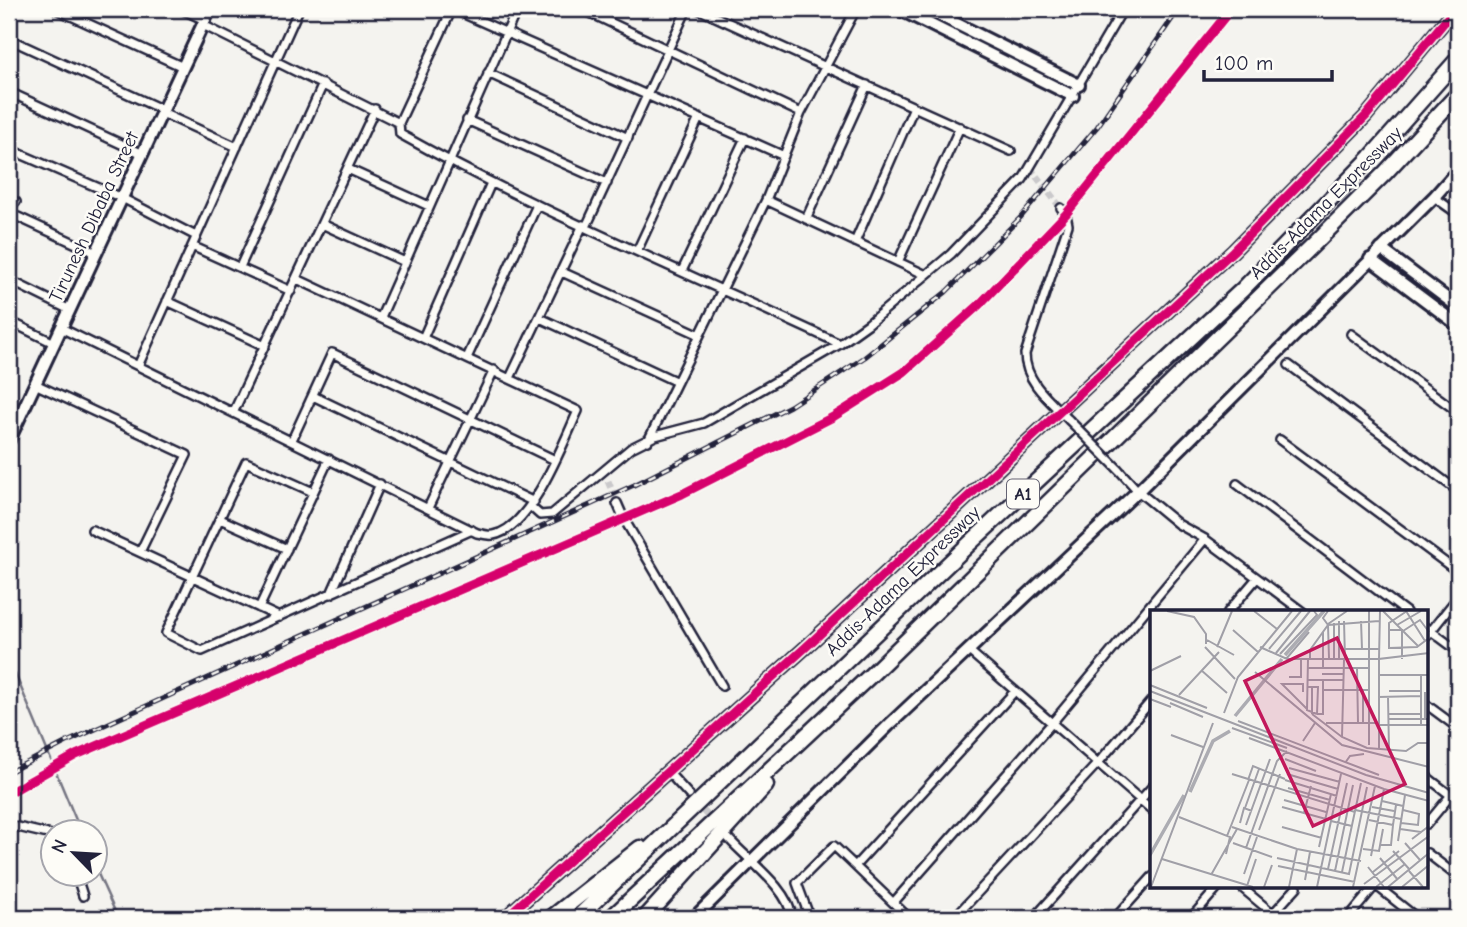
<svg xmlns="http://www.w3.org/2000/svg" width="1467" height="927" font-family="'Comic Neue',sans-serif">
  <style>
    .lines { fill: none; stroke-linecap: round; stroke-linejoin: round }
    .stream { stroke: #757582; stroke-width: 2.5 }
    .street-tunnel { stroke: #cac9cb; stroke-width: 7; stroke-dasharray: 7 3.5; stroke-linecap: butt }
    .street-casing { stroke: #22223b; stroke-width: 12 }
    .secondary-casing { stroke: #22223b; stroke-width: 16 }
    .highway-casing { stroke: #22223b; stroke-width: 19 }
    .street { stroke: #fdfcf7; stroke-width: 7 }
    .secondary { stroke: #fdfcf7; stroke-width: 10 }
    .highway { stroke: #fdfcf7; stroke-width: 14 }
    .rail-casing { stroke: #22223b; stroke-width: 5 }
    .rail { stroke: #fdfcf7; stroke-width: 2.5; stroke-dasharray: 8; stroke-linecap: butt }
    .street-bridge-casing { stroke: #22223b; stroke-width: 12; stroke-linecap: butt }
    .street-bridge { stroke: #fdfcf7; stroke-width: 7 }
    .cycleway-casing { stroke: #fdfcf7; stroke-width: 13 }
    .cycleway { stroke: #d6006c; stroke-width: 9 }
    .labels { text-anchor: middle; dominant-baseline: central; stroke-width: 5; stroke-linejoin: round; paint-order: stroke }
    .shield { fill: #fdfcf7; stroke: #646373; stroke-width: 2 }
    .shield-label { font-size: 18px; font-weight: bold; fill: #22223b }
    .street-label { font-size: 19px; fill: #22223b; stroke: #fdfcf7 }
    .inset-river { fill: none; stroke: #acacb2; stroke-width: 3.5 }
    .inset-road { fill: none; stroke: #a09fa7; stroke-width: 2 }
    .view { fill: #c2185b; fill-opacity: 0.15; stroke: #c2185b; stroke-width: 3.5 }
    .inset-edge { fill: none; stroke: #22223b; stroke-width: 3.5 }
  </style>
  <rect width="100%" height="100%" fill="#f4f3ef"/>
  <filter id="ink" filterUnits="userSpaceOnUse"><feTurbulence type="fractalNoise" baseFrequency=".0143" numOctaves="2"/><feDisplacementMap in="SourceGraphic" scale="14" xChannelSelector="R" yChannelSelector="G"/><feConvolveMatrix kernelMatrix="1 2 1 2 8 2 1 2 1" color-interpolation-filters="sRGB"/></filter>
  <g filter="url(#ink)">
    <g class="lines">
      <path class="stream" d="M9,659L81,832
        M94,865L118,918"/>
      <path class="street-tunnel" d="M1030,168L1061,208
        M608,481L617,503
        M689,795L714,823"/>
      <g class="street-casing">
        <path id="street" d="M56,9L183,67
          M181,9L205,20
          M452,9L399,123L400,134C541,213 693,275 840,344
          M453,9L784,156
          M582,9L801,113
          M698,9L1011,151
          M203,25L399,123
          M9,39L163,110
          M488,73L628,138
          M9,92L143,154
          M162,113L237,147
          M467,120L607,183
          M9,149L122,198L196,236
          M348,169L429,206
          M1434,197L1458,214
          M9,199L16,202
          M766,200L926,275
          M1061,208L1066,214L1068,225L1025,354C1025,382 1051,402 1069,420
          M18,217L96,253
          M806,219L867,85
          M322,224L405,262
          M586,227L687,9
          M855,242L914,107
          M192,246L291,291
          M637,251L699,118
          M898,262L960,127
          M240,267L323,84
          M682,271L745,138
          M562,272L700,335
          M9,280L70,310
          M167,301L265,346
          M381,317L517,9
          M540,318L677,382
          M9,321L54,343
          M61,328L477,533C482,534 489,536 493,535C531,529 563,443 578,411L297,279
          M1351,334L1458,412
          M423,338L491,183
          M467,358L537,205
          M1289,365L1458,491
          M138,366L299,9
          M510,378L583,225
          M35,384L187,455L140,552
          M313,396L534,502
          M234,411L375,109
          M292,440L332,353L555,460
          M1280,440L1458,572
          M648,441L766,200L801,113L856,9
          M1118,469L1138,491L1178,524L1205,539L1303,612
          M1237,484L1406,612
          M313,492L246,462L166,633L202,651L472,530
          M617,503L624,519L722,686
          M530,506L540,515L552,514L631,448L655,436L704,423L840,344L868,324L951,254L1023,179L1123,9
          M428,508L494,370
          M220,519L287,549
          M92,530L279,617
          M331,594L380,484
          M259,608L329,459
          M1228,612L1257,578
          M1427,628L1458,651
          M1427,636L1458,597
          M968,650L1152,810
          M1427,705L1458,728
          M669,773L689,795
          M1427,777L1458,801
          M9,793L76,755L682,494L833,417L904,372L979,305L1066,214L1231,9
          M1427,824L1451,795
          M9,825L52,835
          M729,839C749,861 789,889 792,918
          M1427,853L1458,877
          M855,866L909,918
          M76,874L83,896
          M1241,887L1278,918
          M1378,887L1417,918
          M894,902L1052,723L1205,539
          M807,918V910L797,883L834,846L855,866L1015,691
          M954,918L1098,763L1152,700
          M1034,918L1152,787
          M1115,918L1152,877
          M1191,918L1218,887
          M1269,918L1297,887
          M1348,918L1374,887"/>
      </g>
      <g class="secondary-casing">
        <path id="secondary" d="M899,9L1073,96
          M927,9L1079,85
          M1381,249L1458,307
          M1370,259L1458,325
          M9,440L210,9
          M505,918L806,647L1233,251L1366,116L1455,9
          M694,918L889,725L1138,491L1434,197L1458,170"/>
      </g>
      <g class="highway-casing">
        <path id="highway" d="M551,918L640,848
          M577,918L968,545L1242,290L1371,157L1458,59
          M611,918L872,674L1313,245L1385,173L1458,94
          M645,918L766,785"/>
      </g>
      <use href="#street" class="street"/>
      <use href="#secondary" class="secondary"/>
      <use href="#highway" class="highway"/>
      <g class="rail-casing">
        <path id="rail" d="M9,772L67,742L634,485L790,406L865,357L946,292L1021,217L1097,127L1179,9"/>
      </g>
      <use href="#rail" class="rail"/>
      <g class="street-bridge-casing">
        <path id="street-bridge" d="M1069,420L1118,469"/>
      </g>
      <use href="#street-bridge" class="street-bridge"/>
      <g class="cycleway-casing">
        <path id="cycleway" d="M9,793L76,755L682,494L833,417L904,372L979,305L1066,214L1231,9
          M505,918L806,647L1233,251L1366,116L1455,9"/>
      </g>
      <use href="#cycleway" class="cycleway"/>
    </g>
  </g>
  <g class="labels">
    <rect class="shield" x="1007" y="479.5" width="32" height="29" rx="5"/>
    <g class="shield-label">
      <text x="1023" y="494">A1</text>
    </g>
    <g class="street-label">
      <text transform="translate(1326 203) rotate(-45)">Addis-Adama Expressway</text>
      <text transform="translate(94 217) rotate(-65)">Tirunesh Dibaba Street</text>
      <text transform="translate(903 581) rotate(-44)">Addis-Adama Expressway</text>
    </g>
  </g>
  <g transform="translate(1150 610)">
    <rect width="278" height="278" fill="#f4f3ef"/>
    <path class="inset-river" d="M135,45L174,1M85,106L132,49M40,182L63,131L80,121M0,245L34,185"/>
    <path class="inset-road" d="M17,1L44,7L56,24V34M104,1L127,19M178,1L173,8L178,15L179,48M219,1V135M233,1L268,36M256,1L275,31M257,1L239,13V38L267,37L279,28M189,11V49M194,11L195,49M211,11L212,39M184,13V49M178,14L197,1M247,15L271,1M83,20L108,42M239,20H252V49M253,21L270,10L279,22M173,22V58M57,30L84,45M55,37L85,69M67,37L82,1M110,37L137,49H229L230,1M119,39L151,1M195,39H229M126,43L160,1M130,44L167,5L164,1M136,49L159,22M158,49L157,100L167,104M160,49V40L178,15L229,11M157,58H218M207,58L208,113M51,60L77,83M0,61L31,46M105,62L192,135L279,157M172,64H194M229,65H279M271,65V115M139,67H151V49M157,70H194M0,75L57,98M157,77H168L167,104M173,80H219M0,81L216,165L279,183M239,81H271M153,82V74H132L157,99M275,82V110M29,85L69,42M228,87L271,86M238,87L239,140M0,89L21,97M20,93L53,107M74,103L88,67L142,1M162,104L192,127L217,138L256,141L268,133H279M162,104V78M167,104H173V70M238,104H271M238,109H279M88,111L229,165M176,113H228M213,113V80M230,115H279M82,118L137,138M21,125L53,137M192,127L194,50M99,128L234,179L279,191M153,131L165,113M229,139V49L279,43M135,149L166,161M195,153L200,146L214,144M139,158L190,172M82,164L205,202M137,164L188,179M98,170L103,156L135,169M135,170L187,186M138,178L180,190M134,190L176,202M232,191L253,196M132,197L176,209M222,197L244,201M95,198L109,159M205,200L251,209M154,203L161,176M29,207L80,227L76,244M219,210L243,215L246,195M181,211L202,216M90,213L94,198L102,201M251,213L268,215L269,204L253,200M96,215L120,149M82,217L147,239L211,251M132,217L172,228M250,219L271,222M109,220L130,164M77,226L99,170M262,229L279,216M248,231L255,185M83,233L122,247M255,233L270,250M230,235H241L243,215M169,237L181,184M96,238L127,151L137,141M213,239L229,241L233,219M243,241L260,260M221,246L234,179M127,248L199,264L217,177M230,248L248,270M12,249L103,277M128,256L205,272M218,257L234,277M178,259L197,173M185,261L203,175M259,261L273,277M192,262L211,173M223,262L249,241M94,264L107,227M61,265L87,219M155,270L160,242M214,274L279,226M97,276L106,249M1,277L63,113M114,277L122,255M139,277L147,239M167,277L191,164M203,277L225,176M226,277L255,254M238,277L279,243M252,277L279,255"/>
    <path class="view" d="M187,28L255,174L163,216L95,71Z"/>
    <rect width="278" height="278" class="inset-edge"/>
  </g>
  <rect width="1467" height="927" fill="none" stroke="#fdfcf7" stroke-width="35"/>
  <rect x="18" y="18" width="1432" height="892" fill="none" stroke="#22223b" stroke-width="2.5" filter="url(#ink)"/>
  <g transform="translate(74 853) rotate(295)"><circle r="33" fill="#fdfcf7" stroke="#a5a5ac" stroke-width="2"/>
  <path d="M0-5L12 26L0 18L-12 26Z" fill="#22223b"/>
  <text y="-10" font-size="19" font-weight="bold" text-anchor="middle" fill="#22223b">N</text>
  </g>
  <path d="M1204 70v10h128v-10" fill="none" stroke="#22223b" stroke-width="3.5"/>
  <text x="1215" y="70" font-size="21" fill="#22223b" stroke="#fdfcf7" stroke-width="5" paint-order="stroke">100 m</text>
</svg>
